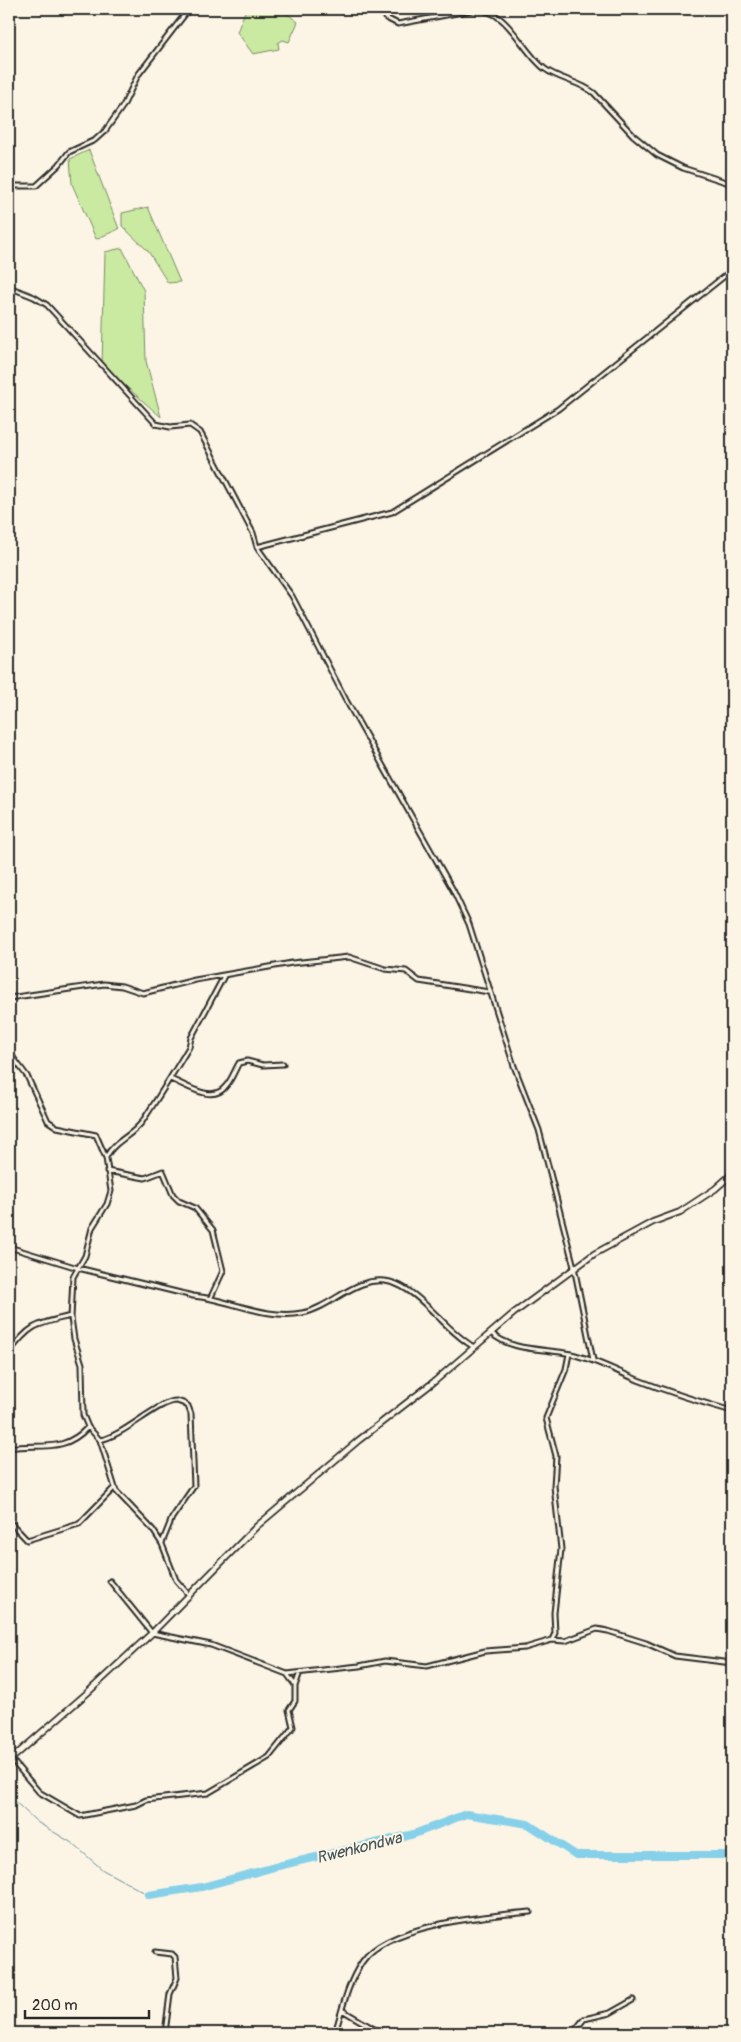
<svg xmlns="http://www.w3.org/2000/svg" width="741" height="2042" font-family="Pangolin,sans-serif">
  <style>
    .green { fill: #cae9a1; stroke: #7a8a66 }
    .lines { fill: none; stroke-linecap: round; stroke-linejoin: round }
    .stream { stroke: #628e9d; stroke-width: 1 }
    .river { stroke: #87d0e9; stroke-width: 8 }
    .minor-casing { stroke: #2b2b2b; stroke-width: 7 }
    .tertiary-casing { stroke: #2b2b2b; stroke-width: 8 }
    .minor { stroke: #fcf5e5; stroke-width: 3 }
    .tertiary { stroke: #fcf5e5; stroke-width: 4.5 }
    .labels { text-anchor: middle; dominant-baseline: central; stroke-width: 4; stroke-linejoin: round; paint-order: stroke }
    .water-label { font-size: 16px; font-style: italic; fill: #42545a; stroke: #fcf5e5 }
  </style>
  <rect width="100%" height="100%" fill="#fcf5e5"/>
  <filter id="ink" filterUnits="userSpaceOnUse"><feTurbulence type="fractalNoise" baseFrequency=".02" numOctaves="2"/><feDisplacementMap in="SourceGraphic" scale="10" xChannelSelector="R" yChannelSelector="G"/><feConvolveMatrix kernelMatrix="1 2 1 2 8 2 1 2 1" color-interpolation-filters="sRGB"/></filter>
  <g filter="url(#ink)">
    <path class="green" d="M246,9H281L298,22L289,42L283,40L278,43L279,49L253,54L237,32Z
      M89,150L119,229L96,239L72,184L70,159Z
      M148,207L180,282L168,283L148,251L122,226V213Z
      M122,248L144,291L146,361L161,417L102,365L105,252Z"/>
    <g class="lines">
      <path class="stream" d="M9,1796L37,1822L72,1843L103,1870L149,1895"/>
      <path class="river" d="M149,1895L202,1887L278,1866L414,1834L466,1814L528,1824L576,1855H732"/>
      <g class="minor-casing">
        <path id="minor" d="M380,9L386,18L398,24L473,10C507,6 521,51 545,69C560,80 579,81 594,93L633,135L657,155L683,168L732,184
          M9,186H36L59,165L69,152L95,140L105,131L123,106L138,75L189,9
          M9,287L34,297L47,305L156,424L170,427L190,425L200,432L253,533L257,547L292,596L347,702L453,890L469,924L514,1066L539,1130L574,1267L593,1360
          M257,547L392,512L558,409L732,270
          M9,998L104,984L122,986L143,993L195,980L292,963L349,957L385,969L406,971L419,981L489,992
          M9,1052L27,1076L48,1121L57,1127L96,1135L106,1158L111,1191L107,1204L92,1228L85,1256L73,1277L71,1318L74,1339L82,1364L83,1415L88,1427L100,1440L116,1491L153,1530L162,1544L176,1580L189,1595
          M170,1079C185,1084 212,1104 225,1087C232,1080 234,1071 239,1063L247,1061L263,1065L283,1064
          M106,1157C114,1141 132,1136 142,1122C158,1098 174,1072 189,1047L191,1038L224,976
          M107,1171L145,1178L163,1171L173,1195L179,1201L195,1208L213,1230L223,1271L211,1297
          M9,1247L78,1268L193,1296C229,1299 265,1320 302,1313C332,1308 356,1274 390,1282C420,1289 445,1331 474,1347
          M491,1333C513,1352 544,1348 571,1354C594,1359 616,1371 638,1380C669,1392 700,1402 732,1411
          M9,1353C30,1324 37,1324 71,1316
          M100,1440C124,1436 159,1400 177,1401C181,1402 185,1404 188,1406L191,1414L194,1486L172,1518L162,1543
          M9,1448C40,1443 63,1454 88,1427
          M9,1521L27,1540L79,1524L114,1488
          M110,1581L152,1633L211,1645L287,1674L359,1666L385,1661L427,1666L485,1651L525,1648L552,1640L565,1641L597,1629L608,1631L646,1643L675,1656L732,1663
          M552,1640L555,1633L554,1613L561,1549L554,1486L556,1456L546,1418L566,1369L569,1354
          M287,1674L295,1685
          M11,1759L39,1792L80,1816L136,1805L146,1800L208,1793L269,1757L293,1727L289,1710L295,1701V1686L299,1675
          M155,1952L172,1954L175,1957L177,1978L170,1994L165,2033
          M342,2010L381,2033
          M335,2033C342,2010 348,1982 362,1962C387,1924 488,1916 530,1912
          M573,2033L584,2019L610,2013L633,2000"/>
      </g>
      <g class="tertiary-casing">
        <path id="tertiary" d="M9,1761L86,1694L152,1633L257,1526L359,1440L435,1381L514,1313L594,1254L653,1222L680,1212L715,1189L732,1174"/>
      </g>
      <use href="#minor" class="minor"/>
      <use href="#tertiary" class="tertiary"/>
    </g>
  </g>
  <g class="labels">
    <g class="water-label">
      <text transform="translate(359 1848) rotate(-14)">Rwenkondwa</text>
    </g>
  </g>
  <rect width="741" height="2042" fill="none" stroke="#fcf5e5" stroke-width="30"/>
  <rect x="15" y="15" width="711" height="2012" fill="none" stroke="#2b2b2b" stroke-width="2" filter="url(#ink)"/>
  <path d="M25 2010v8h124v-8" fill="none" stroke="#2b2b2b" stroke-width="2.5"/>
  <text x="32" y="2010" font-size="15" fill="#2b2b2b" stroke="#fcf5e5" stroke-width="4" paint-order="stroke">200 m</text>
</svg>
